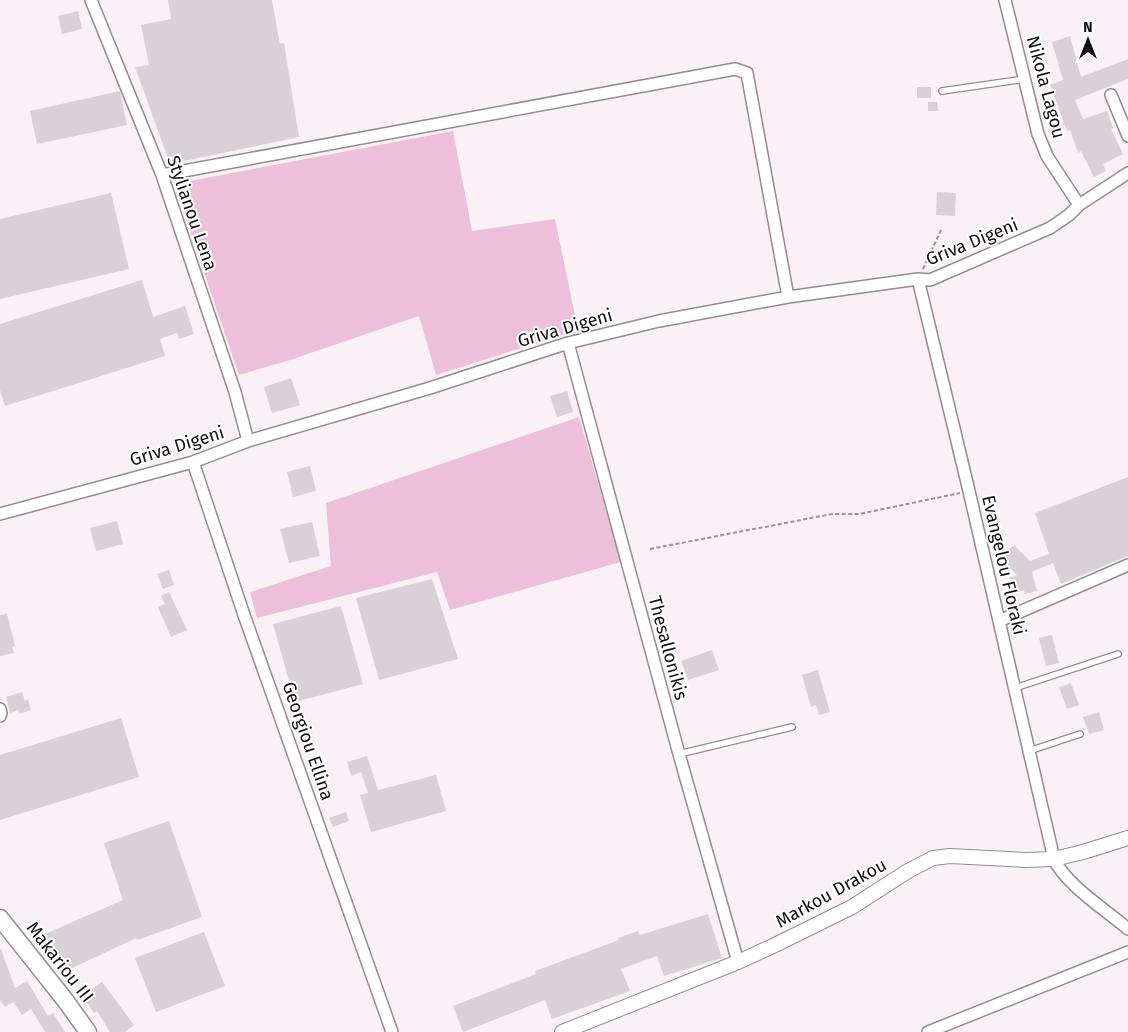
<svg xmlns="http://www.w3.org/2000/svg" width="1128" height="1032" font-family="'Fira Sans',sans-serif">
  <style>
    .green { fill: #eebfda }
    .building { fill: #d9d1d5 }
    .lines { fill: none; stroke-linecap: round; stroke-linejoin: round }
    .service-casing { stroke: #938c90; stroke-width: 8 }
    .minor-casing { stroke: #938c90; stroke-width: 14 }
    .tertiary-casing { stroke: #938c90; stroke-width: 16 }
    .secondary-casing { stroke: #938c90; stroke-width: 19 }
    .path { stroke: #999397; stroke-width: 2; stroke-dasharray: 4 2.5; stroke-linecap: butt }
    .service { stroke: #fff; stroke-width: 5.5 }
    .minor { stroke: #fff; stroke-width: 11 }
    .tertiary { stroke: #fff; stroke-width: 14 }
    .secondary { stroke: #fff; stroke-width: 16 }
    .labels { text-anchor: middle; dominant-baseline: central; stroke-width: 4; stroke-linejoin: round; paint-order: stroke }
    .street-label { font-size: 18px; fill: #0e0c0d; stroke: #fff }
  </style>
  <rect width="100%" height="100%" fill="#f9f1f6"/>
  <path class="green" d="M453,131L472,231L555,219L578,330L436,375L419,316L290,360L239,375L174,184Z
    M579,417L621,562L450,610L437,572L257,618L250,592L331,566L326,503Z"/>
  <path class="building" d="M168,0H272L280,44L284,43L299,137L170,164L135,67L149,65L141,25L171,19Z
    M78,11L82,29L62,34L58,16Z
    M1070,36L1081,77L1128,59V79L1075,100L1083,119L1107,111L1113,128L1111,129L1123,154L1103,164L1106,171L1094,177L1081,151L1078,153L1070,130L1067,131L1050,85L1063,80L1052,42Z
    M917,87H931V98H917Z
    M120,91L127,125L37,144L30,111Z
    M928,102H937L938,111H928Z
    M937,192L956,193L955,216L936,215Z
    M111,193L129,269L0,299V219Z
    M142,280L153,317L185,306L194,334L179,339L177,333L160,339L165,356L5,406L0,390V324Z
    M291,378L300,405L272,413L264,387Z
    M567,391L573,412L557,417L550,396Z
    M310,466L316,491L293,497L287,472Z
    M1128,477V556L1061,584L1053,563L1032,572L1037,591L1025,594L1024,590L1014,593L1009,578L1017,575L1000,558L1014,545L1030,561L1049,554L1035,513Z
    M117,521L123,544L96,551L90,528Z
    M312,522L320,556L289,563L280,529Z
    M169,570L174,585L163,589L157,574Z
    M432,579L458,659L379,680L356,598Z
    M169,592L187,630L171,637L158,607L165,604L161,596Z
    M341,606L363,684L295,702L273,624Z
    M7,614L15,646L12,647L14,653L0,656V615Z
    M1052,635L1059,663L1046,666L1039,638Z
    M712,650L719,670L688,680L681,661Z
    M818,670L830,712L819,715L816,705L811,707L802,675Z
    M1071,683L1079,705L1067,709L1059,687Z
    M22,692L25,701L28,699L31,710L19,714L18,710L10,713L6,697Z
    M1099,712L1104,730L1089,734L1083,717Z
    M121,718L139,777L0,820V755Z
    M367,756L378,790L436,775L446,811L371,832L360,795L368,793L361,772L351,776L347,762Z
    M346,812L349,821L333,827L329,818Z
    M169,821L202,917L137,940L136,938L66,971L38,937L123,900L104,843Z
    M708,914L722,958L664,976L657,956L621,969L630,991L552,1019L545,1000L463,1032L453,1006L536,974L535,971L619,940L618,938L638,931L640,935Z
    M204,932L225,986L156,1012L135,958Z
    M1,949L15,988L27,981L48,1016L53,1013L65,1032H45L31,1009L22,1015L13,1002L5,1007L0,1000V950Z
    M102,982L134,1025L125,1032H110L97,1011L94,1013L82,996Z"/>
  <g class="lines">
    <g class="service-casing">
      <path id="service" d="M942,91L1025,79
        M1015,688L1118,654
        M1029,751L1080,734
        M679,754L792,727"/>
    </g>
    <g class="minor-casing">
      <path id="minor" d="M91,0L162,175L235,392L248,441
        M1005,0L1038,134L1047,156L1079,205
        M1111,95L1128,136
        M162,175L735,69L747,73L788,297
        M918,279L969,491L1054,859C1066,885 1106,910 1128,929
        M568,343L679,754L738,962
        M193,462L244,615L392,1032
        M0,514L193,462L248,441L430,388L568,343L659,321L788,297L918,279L930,280L1050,228L1069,215L1079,205L1128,173
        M999,621L1128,565
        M0,709L1,713L0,716
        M928,1032L1128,952"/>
    </g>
    <g class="tertiary-casing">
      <path id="tertiary" d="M562,1032L738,962L775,945L852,907L908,871L933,858L950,856L1026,860L1054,859L1083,852L1128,838"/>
    </g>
    <g class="secondary-casing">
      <path id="secondary" d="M0,918L65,1000L88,1032"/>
    </g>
    <path class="path" d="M923,269L942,228
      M650,549L832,514H859L960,493"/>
    <use href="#service" class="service"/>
    <use href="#minor" class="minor"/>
    <use href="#tertiary" class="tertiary"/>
    <use href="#secondary" class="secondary"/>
  </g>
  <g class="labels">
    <g class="street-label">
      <text transform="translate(1046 87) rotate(75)">Nikola Lagou</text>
      <text transform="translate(192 213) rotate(71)">Stylianou Lena</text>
      <text transform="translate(972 242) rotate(-22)">Griva Digeni</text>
      <text transform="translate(565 328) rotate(-16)">Griva Digeni</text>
      <text transform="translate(177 446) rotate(-17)">Griva Digeni</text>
      <text transform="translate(1004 565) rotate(77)">Evangelou Floraki</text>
      <text transform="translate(668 648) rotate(75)">Thesallonikis</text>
      <text transform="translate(308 741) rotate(71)">Georgiou Ellina</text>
      <text transform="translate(831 893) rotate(-29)">Markou Drakou</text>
      <text transform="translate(60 962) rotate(52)">Makariou III</text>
    </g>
  </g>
  <g transform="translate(1088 40)" stroke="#ffffff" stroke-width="4" paint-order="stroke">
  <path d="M0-4L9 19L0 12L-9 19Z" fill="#0e0c0d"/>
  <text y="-8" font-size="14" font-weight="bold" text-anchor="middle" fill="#0e0c0d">N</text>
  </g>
</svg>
